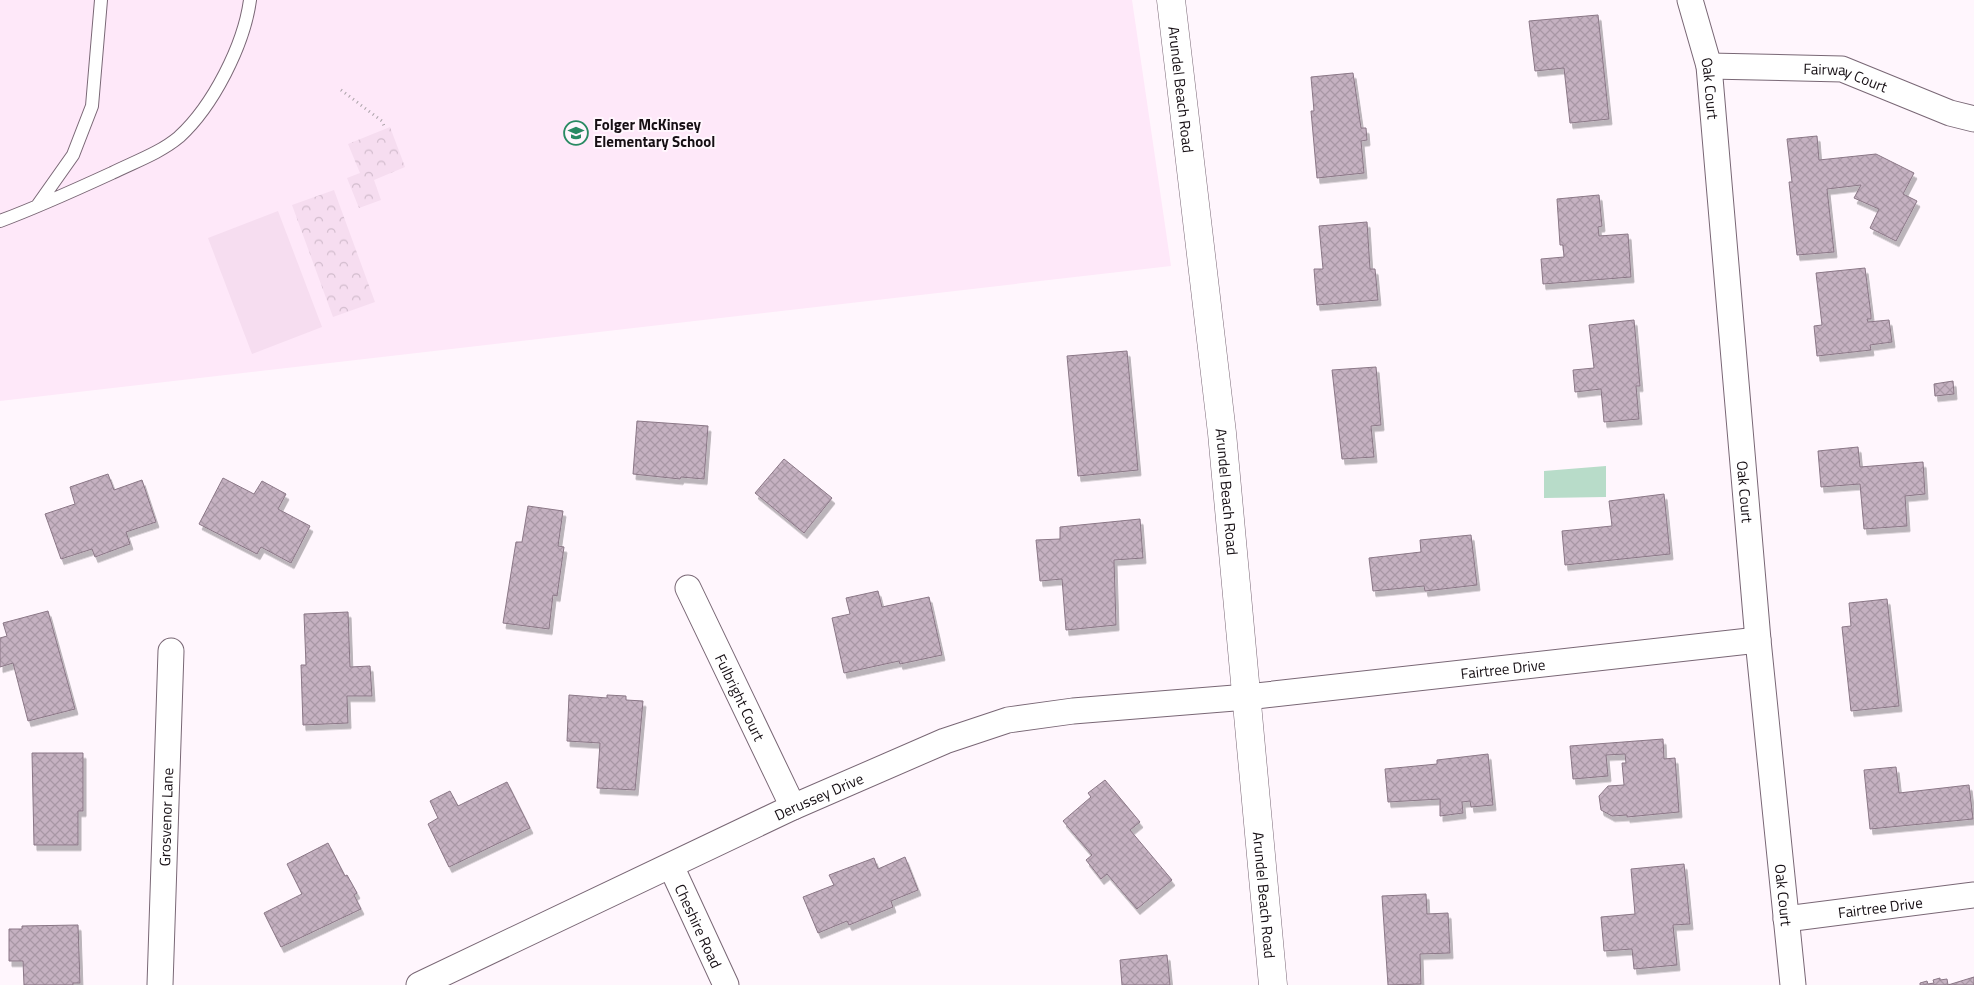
<svg xmlns="http://www.w3.org/2000/svg" width="1974" height="985" font-family="'Titillium Web',sans-serif">
  <style>
    .built { fill: #fee8f9 }
    .green { fill: #f6ddf0 }
    .park { fill: url(#park-crowns) }
    .water { fill: #b8dcc9 }
    .building { fill: url(#building-cross-hatch); stroke: #8a7786; filter: url(#shadow) }
    .lines { fill: none; stroke-linecap: round; stroke-linejoin: round }
    .service-casing { stroke: #796775; stroke-width: 14 }
    .minor-casing { stroke: #796775; stroke-width: 27 }
    .tertiary-casing { stroke: #796775; stroke-width: 29 }
    .path { stroke: #aaa2a8; stroke-width: 3; stroke-dasharray: 1 4; stroke-linecap: butt }
    .service { stroke: #fff; stroke-width: 12 }
    .minor { stroke: #fff; stroke-width: 25 }
    .tertiary { stroke: #fff; stroke-width: 28 }
    .labels { text-anchor: middle; dominant-baseline: central; stroke-width: 4; stroke-linejoin: round; paint-order: stroke }
    .street-label { font-size: 15px; fill: #160f14; stroke: #fff6fd }
    .poi-label { font-size: 15px; font-weight: bold; fill: #160f14; stroke: #fff6fd; text-anchor: start }
  </style>
  <defs>
    <pattern id="park-crowns" width="20" height="18" patternUnits="userSpaceOnUse" patternTransform="scale(1.25)"><rect width="20" height="18" fill="#f6ddf0"/><path d="M2 6a3 3 0 1 1 6 0M12 15a3 3 0 1 1 6 0" fill="none" stroke="#d2bccd"/></pattern>
    <pattern id="building-cross-hatch" width="8" height="8" patternUnits="userSpaceOnUse" patternTransform="scale(1.25)"><rect width="8" height="8" fill="#c5b1c1"/><path d="M0 0l8 8M0 8l8-8" fill="none" stroke="#a897a5"/></pattern>
    <filter id="shadow"><feDropShadow dx="3" dy="5.5" stdDeviation="0" flood-color="#0004"/></filter>
  </defs>
  <rect width="100%" height="100%" fill="#fff6fd"/>
  <path class="built" d="M0,0H1132L1171,266L0,401Z"/>
  <path class="green" d="M278,211L322,327L252,354L208,238Z"/>
  <path class="park" d="M390,127L405,167L374,180L381,200L359,208L347,178L360,173L348,144Z
    M334,190L375,302L333,317L292,205Z"/>
  <path class="water" d="M1606,466V497L1544,498V471Z"/>
  <path class="building" d="M1598,15L1609,119L1570,123L1564,68L1535,71L1529,21Z
    M1353,73L1361,128H1366L1367,140L1361,141L1364,173L1317,178L1311,111H1314L1311,77Z
    M1817,136L1819,160L1876,154L1914,173L1903,194L1917,201L1896,241L1870,228L1879,209L1854,198L1861,185L1827,189L1834,252L1797,255L1789,182H1792L1787,139Z
    M1599,195L1602,226L1598,227L1599,236L1628,234L1631,277L1543,284L1541,259L1564,257L1563,245H1560L1557,199Z
    M1367,222L1370,269H1375L1378,300L1317,305L1314,269H1323L1319,226Z
    M1865,268L1871,315V319H1867L1868,322L1889,320L1892,342L1870,345L1871,350L1817,356L1814,326L1822,325L1816,273Z
    M1634,320L1640,386H1636L1639,419L1604,422L1601,389L1575,392L1573,370L1594,368L1589,325Z
    M1127,351L1138,470L1078,476L1067,356Z
    M1376,367L1381,425L1371,426L1374,457L1342,459L1332,370Z
    M1953,381L1954,394L1935,396L1934,384Z
    M637,421L708,426L704,479L681,477L680,479L633,474Z
    M1858,447L1860,467L1923,462L1925,494L1905,496L1907,526L1864,529L1860,484L1821,487L1818,451Z
    M784,459L832,498L804,533L755,493Z
    M108,474L114,490L142,480L156,522L126,532L130,544L95,557L92,549L61,559L45,514L75,504L70,487Z
    M223,478L254,494L262,481L286,494L278,509L310,526L291,563L261,547L257,554L199,524Z
    M1664,494L1670,554L1565,565L1562,531L1612,526L1609,501Z
    M528,506L563,511L558,546L564,547L557,596L553,595L549,629L503,623L516,542H522Z
    M1140,519L1143,558L1114,560L1116,625L1066,630L1062,579L1040,581L1036,540L1060,539V527Z
    M1471,535L1477,585L1425,591L1424,586L1373,591L1369,558L1421,552L1420,540Z
    M878,591L882,607L929,597L942,655L900,664L899,661L844,673L832,618L850,614L846,598Z
    M1887,599L1899,706L1851,711L1842,627L1851,626L1849,603Z
    M48,611L75,709L28,721L13,663L0,667V638L7,636L3,623Z
    M348,612L350,667L370,666L372,696H347L348,723L303,725L301,665H306L304,614Z
    M569,695L607,698V695L626,696V700L643,701L635,790L597,788L600,743L567,741Z
    M1663,739L1664,759L1675,758L1679,812L1627,817V815L1612,816L1601,810L1599,796L1608,786L1624,785L1622,763H1626L1625,754L1606,755L1608,776L1573,779L1570,746Z
    M32,753H83V811H78V845H34Z
    M1488,754L1493,805L1471,807L1470,801L1462,802L1463,813L1440,816V799L1388,802L1385,769L1437,764V760Z
    M1896,767L1899,793L1969,785L1973,819L1870,829L1864,770Z
    M1105,780L1140,822L1130,830L1172,880L1137,909L1107,874L1101,879L1086,860L1092,855L1063,821L1091,797L1088,793Z
    M507,782L530,828L449,867L428,824L438,818L430,801L450,791L458,806Z
    M328,843L345,876L347,875L357,893L354,895L361,909L281,947L264,913L302,894L287,864Z
    M905,857L918,890L891,901L893,907L849,925L847,921L818,933L803,897L834,885L829,875L874,858L878,869Z
    M1684,864L1690,924L1673,925L1677,965L1634,969L1632,949L1604,951L1601,917L1635,914L1631,869Z
    M1426,894L1427,914L1448,913L1450,953L1420,954L1421,984L1388,985L1382,896Z
    M78,925L80,983H73V985H24L23,961H9V929H22V926Z
    M1167,955L1170,985H1122L1120,960Z
    M1974,977V985H1920V983L1927,981L1928,984L1934,983L1933,980L1940,978V980L1947,979L1948,985Z"/>
  <g class="lines">
    <g class="service-casing">
      <path id="service" d="M37,206L73,155L92,106L101,0
        M0,221C38,207 75,190 112,173C134,162 160,153 179,137C213,106 244,45 250,0"/>
    </g>
    <g class="minor-casing">
      <g id="minor">
        <path id="s1" d="M1690,0L1709,66L1758,640L1793,985"/>
        <path id="s2" d="M1709,66L1842,69L1950,113L1974,119"/>
        <path id="s3" d="M688,588L793,807"/>
        <path id="s4" d="M671,866L726,985"/>
        <path id="s5" d="M1786,919L1974,895"/>
        <path id="s6" d="M160,985L171,651"/>
        <path id="s7" d="M419,985L793,807L945,741L1008,720L1073,711L1247,697L1758,640"/>
      </g>
    </g>
    <g class="tertiary-casing">
      <g id="tertiary">
        <path id="s8" d="M1171,0L1222,433L1273,985"/>
      </g>
    </g>
    <path class="path" d="M341,90L382,121L384,126"/>
    <use href="#service" class="service"/>
    <use href="#minor" class="minor"/>
    <use href="#tertiary" class="tertiary"/>
  </g>
  <defs>
    <g id="school-ring" transform="scale(1.25)"><circle r="9.5" fill="#fff6fd" stroke="#298a63" stroke-width="1.5"/><path d="M0-5L7-2L0 1L-7-2ZM-4 1L0 2.5L4 1V4Q0 6-4 4Z" fill="#298a63"/></g>
  </defs>
  <g fill-rule="evenodd">
    <use href="#school-ring" x="576" y="133"/>
  </g>
  <g class="labels">
    <g class="street-label">
      <text stroke="none"><textPath href="#s2" startOffset="138">Fairway Court</textPath></text>
      <text stroke="none"><textPath href="#s1" startOffset="91">Oak Court</textPath></text>
      <text stroke="none"><textPath href="#s8" startOffset="90">Arundel Beach Road</textPath></text>
      <text stroke="none"><textPath href="#s8" startOffset="495">Arundel Beach Road</textPath></text>
      <text stroke="none"><textPath href="#s1" startOffset="496">Oak Court</textPath></text>
      <text stroke="none"><textPath href="#s7" startOffset="1144">Fairtree Drive</textPath></text>
      <text stroke="none"><textPath href="#s3" startOffset="121">Fulbright Court</textPath></text>
      <text stroke="none"><textPath href="#s7" startOffset="442">Derussey Drive</textPath></text>
      <text stroke="none"><textPath href="#s6" startOffset="168">Grosvenor Lane</textPath></text>
      <text stroke="none"><textPath href="#s8" startOffset="900">Arundel Beach Road</textPath></text>
      <text stroke="none"><textPath href="#s1" startOffset="901">Oak Court</textPath></text>
      <text stroke="none"><textPath href="#s5" startOffset="95">Fairtree Drive</textPath></text>
      <text stroke="none"><textPath href="#s4" startOffset="66">Cheshire Road</textPath></text>
    </g>
    <g class="poi-label">
      <text x="594" y="124">Folger McKinsey<tspan x="594" dy="17">Elementary School</tspan></text>
    </g>
  </g>
</svg>
